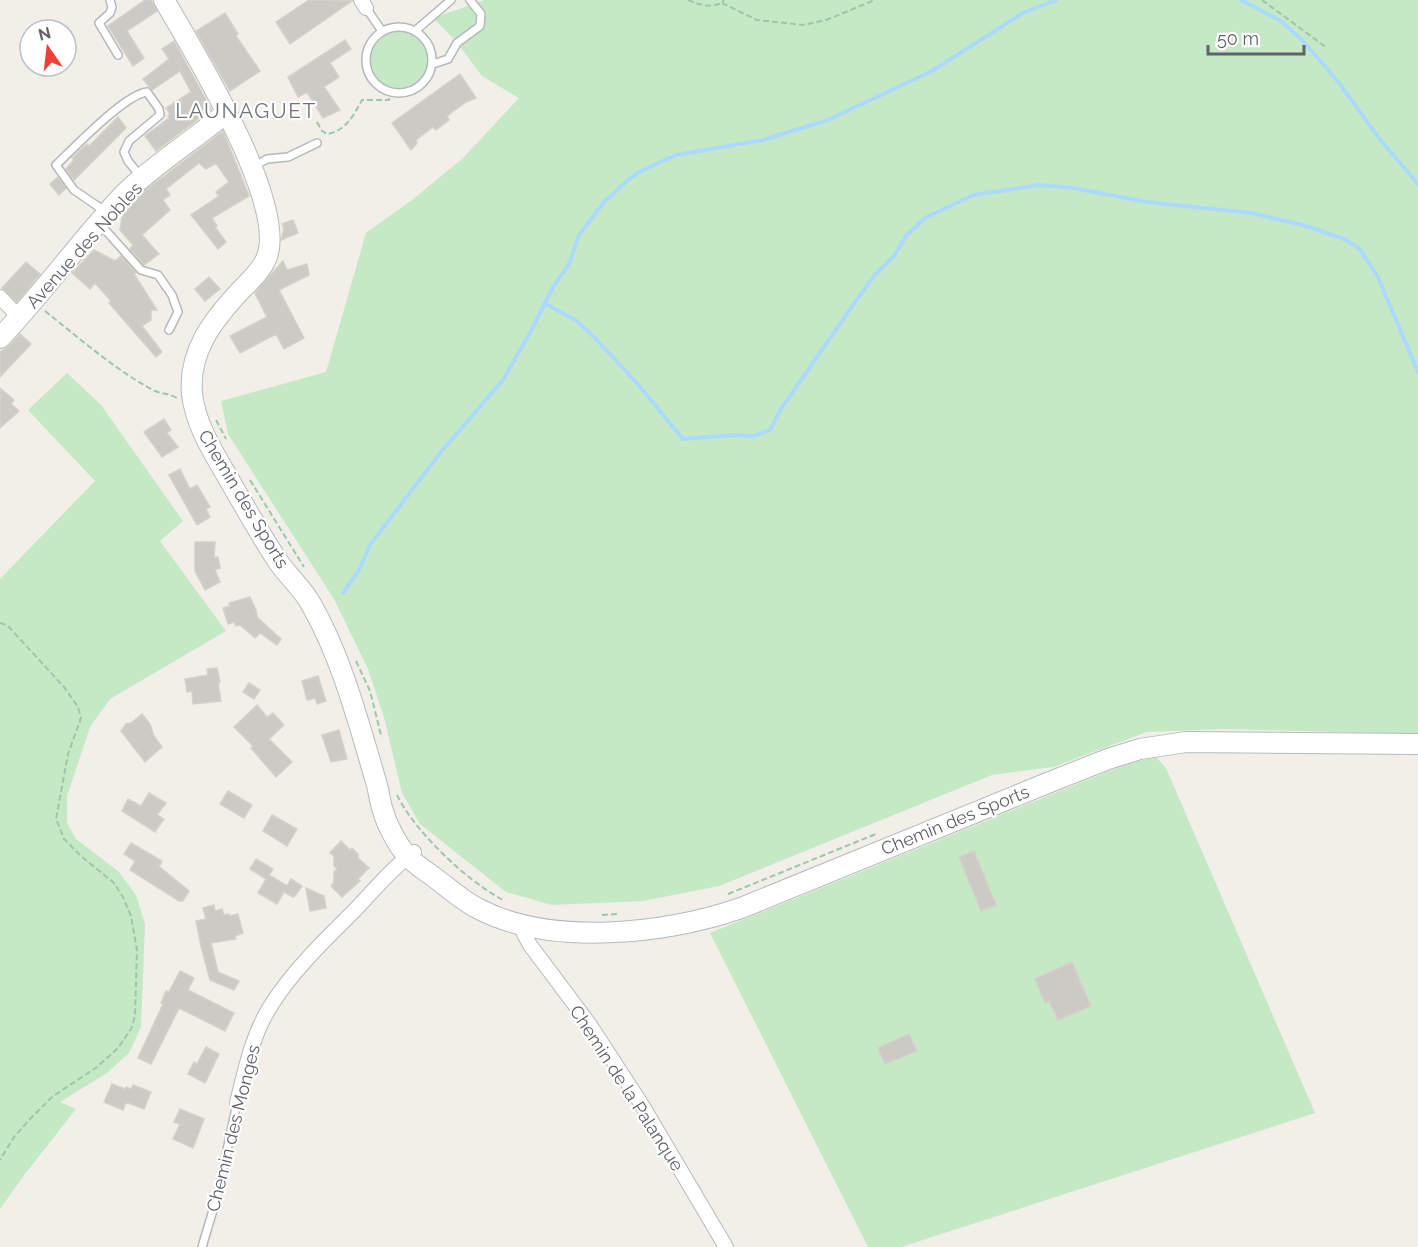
<svg xmlns="http://www.w3.org/2000/svg" width="1418" height="1247" font-family="Raleway,sans-serif">
  <style>
    .green { fill: #c5e8c5 }
    .lines { fill: none; stroke-linecap: round; stroke-linejoin: round }
    .stream { stroke: #aadaff; stroke-width: 4 }
    .building { fill: #cccac5; stroke: #d6d1c6; stroke-width: 1.5 }
    .lane-casing { stroke: #b5b8bc; stroke-width: 10 }
    .street-casing { stroke: #b5b8bc; stroke-width: 16 }
    .secondary-casing { stroke: #b6babf; stroke-width: 22 }
    .path { stroke: #9cc7a9; stroke-width: 2; stroke-dasharray: 6 3; stroke-linecap: butt }
    .lane { stroke: #fff; stroke-width: 7 }
    .street { stroke: #fff; stroke-width: 14 }
    .secondary { stroke: #fff; stroke-width: 20 }
    .labels { text-anchor: middle; dominant-baseline: central; stroke-width: 4.5; stroke-linejoin: round; paint-order: stroke }
    .street-label { font-size: 18px; fill: #5f6368; stroke: #fff }
    .quarter-label { font-size: 21px; letter-spacing: 1.5px; fill: #70757a; stroke: #fff }
  </style>
  <rect width="100%" height="100%" fill="#f1efe8"/>
  <path class="green" d="M485,0H1418V734L1225,729L1147,732L1053,767L992,775L719,886L643,901L552,905L506,892L420,824L402,793L384,717L368,669L334,599L228,434L221,401L326,372L366,233L412,200L462,159L519,98L482,76L455,40L433,18Z
    M369 60a30 30 0 1 1 60 0a30 30 0 1 1-60 0Z
    M67,373L101,405L183,521L160,541L226,631L110,699L90,727L67,796V823L76,839L118,871L136,895L145,924L141,1027L129,1053L107,1073L60,1102L76,1109L25,1174L0,1209V579L95,481L28,410Z
    M1156,757L1166,768L1315,1113L901,1247H868L710,933L1129,763Z"/>
  <g class="lines">
    <path class="stream" d="M1241,0L1281,21L1303,41L1340,84L1378,137L1418,184
      M544,303L577,321L597,340L636,382L683,439L733,435L754,436L770,430L781,409L860,295L875,275L894,256L906,236L925,218L973,195L1039,185L1073,188L1147,202L1251,213L1303,225L1344,239L1359,248L1377,275L1418,372
      M343,593L359,570L370,545L441,452L503,380L530,333L553,287L569,264L579,235L604,202L626,182L637,173L676,155L763,140L828,120L932,71L1023,13L1056,0"/>
  </g>
  <path class="building" d="M145,0H151L157,11L127,31L144,58L133,66L108,26Z
    M309,0L352,1L290,44L276,22Z
    M225,13L238,34L236,36L260,71L230,91L196,31Z
    M345,40L351,49L330,63L339,77L324,87L340,110L323,118L307,92L298,97L288,77Z
    M174,41L211,109L156,151L145,136L169,118L168,116L170,114L166,108L191,92L180,71L152,90L143,79L169,59L162,49Z
    M460,74L476,98L466,102L447,116L449,120L436,130L433,127L416,140L417,143L411,150L392,123Z
    M118,117L126,128L74,180L66,169L74,160L72,158L87,144L89,146Z
    M223,131L249,196L212,218L217,226L215,227L226,242L218,249L191,215L219,196L216,192L229,182L216,163L206,169L199,163L166,189L170,195L163,200L170,210L142,235L159,254L144,265L130,249L133,245L120,230L122,217L142,193Z
    M58,177L66,188L59,195L50,184Z
    M293,220L298,233L281,240L284,229L282,224Z
    M94,250L115,261L121,256L136,273L134,274L157,310H151V320L142,326L162,352L156,357L109,303L111,301L95,283L90,289L72,273Z
    M283,261L287,270L307,264L309,275L279,290L304,338L284,349L276,334L240,353L230,336L267,317L255,293Z
    M26,262L40,274L17,302L2,288Z
    M209,277L220,289L205,301L195,289Z
    M20,334L31,344L0,377V352L9,346Z
    M0,388L14,400L11,404L19,411L0,428Z
    M164,419L171,430L167,433L178,447L162,457L144,432Z
    M180,469L190,489L197,485L210,507L206,509L210,517L197,525L169,475Z
    M195,542H215L214,557H218L220,568L215,570L220,582L205,590L195,571Z
    M250,597L256,610L257,617L281,639L277,645L260,633L255,638L240,625L236,626L234,622L228,624L223,608L230,606L229,603Z
    M217,668L220,682H218L221,701L193,704L192,691L187,692L185,679L208,675L207,669Z
    M318,676L326,701L317,704L315,698L307,700L302,681Z
    M249,683L260,690L254,699L243,692Z
    M257,705L267,717L273,713L284,725L269,739L292,762L276,777L251,748L253,746L234,727Z
    M142,714L150,724L154,736L162,747L145,762L121,731L126,724L131,723Z
    M339,730L347,759L331,762L322,735Z
    M228,791L252,805L244,818L220,804Z
    M149,793L166,803L157,815L164,819L155,832L122,811L128,799L141,806Z
    M272,815L297,829L287,846L263,831Z
    M341,841L350,850L352,848L358,854V858L369,868L358,879L360,881L342,897L331,886L334,882V872L337,869L334,866V856L330,853Z
    M131,843L162,861L160,865L156,864L189,891L183,901H179L130,870L135,861L124,854Z
    M974,851L996,905L981,911L959,857Z
    M256,859L273,869L269,875L287,886L291,879L302,886L295,896L293,897L284,892L277,904L258,893L266,879L250,869Z
    M306,888L324,896L326,908L310,911Z
    M214,905L215,911L222,909L224,915L229,914L230,916L238,914L243,933L235,936L236,939L211,943L218,972L239,981L234,990L210,980L201,946L196,921L206,919L203,908Z
    M1072,962L1091,1006L1058,1020L1049,1001L1045,1003L1035,979Z
    M180,971L194,978L188,990L234,1013L225,1031L179,1008L151,1064L138,1058L163,1004L161,1003L166,991L169,992Z
    M909,1034L917,1051L885,1064L878,1048Z
    M206,1047L219,1054L205,1083L188,1074L194,1062L197,1064Z
    M112,1084L125,1089L126,1087L131,1089L133,1085L151,1092L144,1109L126,1102L123,1110L104,1102Z
    M180,1109L204,1119L193,1148L173,1139L180,1124L174,1122Z"/>
  <g class="lines">
    <g class="lane-casing">
      <path id="lane" d="M110,0L112,7L110,13L99,23L118,55
        M366,8L382,31
        M366 60a33 33 0 1 1 66 0a33 33 0 1 1-66 0Z
        M415,31L451,0
        M433,64L448,59L457,43L480,26L481,14L470,0
        M253,167L267,159L288,157L317,143
        M106,212L74,190L56,165C75,147 124,95 147,92L159,109L160,115L129,141L124,152L128,161L141,177
        M100,224L141,270L158,275L172,295L178,312L169,330
        M202,1247L217,1197L237,1103"/>
    </g>
    <g class="street-casing">
      <path id="street" d="M361,0L366,8
        M0,297L19,317
        M524,934L530,945L590,1025L642,1105L726,1247
        M237,1103C245,1070 252,1036 270,1007C292,971 325,940 355,910C374,890 392,868 414,852"/>
    </g>
    <g class="secondary-casing">
      <path id="secondary" d="M164,0C192,48 290,207 266,259C261,271 250,281 241,290C214,319 188,351 192,394C196,429 218,459 235,490C249,514 263,539 279,563C288,575 300,587 308,599C341,654 359,724 377,785C379,793 380,802 383,811C387,825 398,846 408,857C417,866 429,873 439,881C451,890 463,901 477,908C550,947 665,934 741,908L1045,784L1108,759L1140,749L1186,742L1418,744
        M0,338C44,292 80,241 123,195C152,166 195,139 227,112"/>
    </g>
    <path class="path" d="M688,0C700,5 709,8 722,3L724,0
      M1262,0L1327,48
      M722,3L757,20L803,25L826,20L875,0
      M317,122L322,131L327,134C346,131 353,116 362,100H389L390,92
      M45,311C79,338 113,368 151,389C159,394 169,393 177,398
      M216,420L226,439
      M250,480L304,567
      M0,623L7,625L64,687L78,707L81,718L68,754L56,819L64,839L82,857L113,882L123,897L131,916L137,950L135,1016L131,1029L118,1048L97,1067L52,1097L30,1119L14,1137L0,1160
      M356,661L370,691L381,735
      M397,795C415,832 467,881 503,900
      M728,894L876,834
      M602,915L617,914"/>
    <use href="#lane" class="lane"/>
    <use href="#street" class="street"/>
    <use href="#secondary" class="secondary"/>
  </g>
  <g class="labels">
    <g class="street-label">
      <text transform="translate(84 245) rotate(-48)">Avenue des Nobles</text>
      <text transform="translate(244 499) rotate(59)">Chemin des Sports</text>
      <text transform="translate(955 820) rotate(-22)">Chemin des Sports</text>
      <text transform="translate(627 1088) rotate(57)">Chemin de la Palanque</text>
      <text transform="translate(233 1128) rotate(-76)">Chemin des Monges</text>
    </g>
    <g class="quarter-label">
      <text x="246" y="110">LAUNAGUET</text>
    </g>
  </g>
  <g transform="translate(48 48) rotate(346)"><circle r="28" fill="#ffffff" stroke="#bfc1c3" stroke-width="1.5"/>
  <path d="M0-4.5L10 22L0 15L-10 22Z" fill="#ea4335"/>
  <text y="-9" font-size="16" font-weight="bold" text-anchor="middle" fill="#5f6368">N</text>
  </g>
  <path d="M1208 45v9h96v-9" fill="none" stroke="#5f6368" stroke-width="3"/>
  <text x="1217" y="45" font-size="18" fill="#5f6368" stroke="#ffffff" stroke-width="4.5" paint-order="stroke">50 m</text>
</svg>
